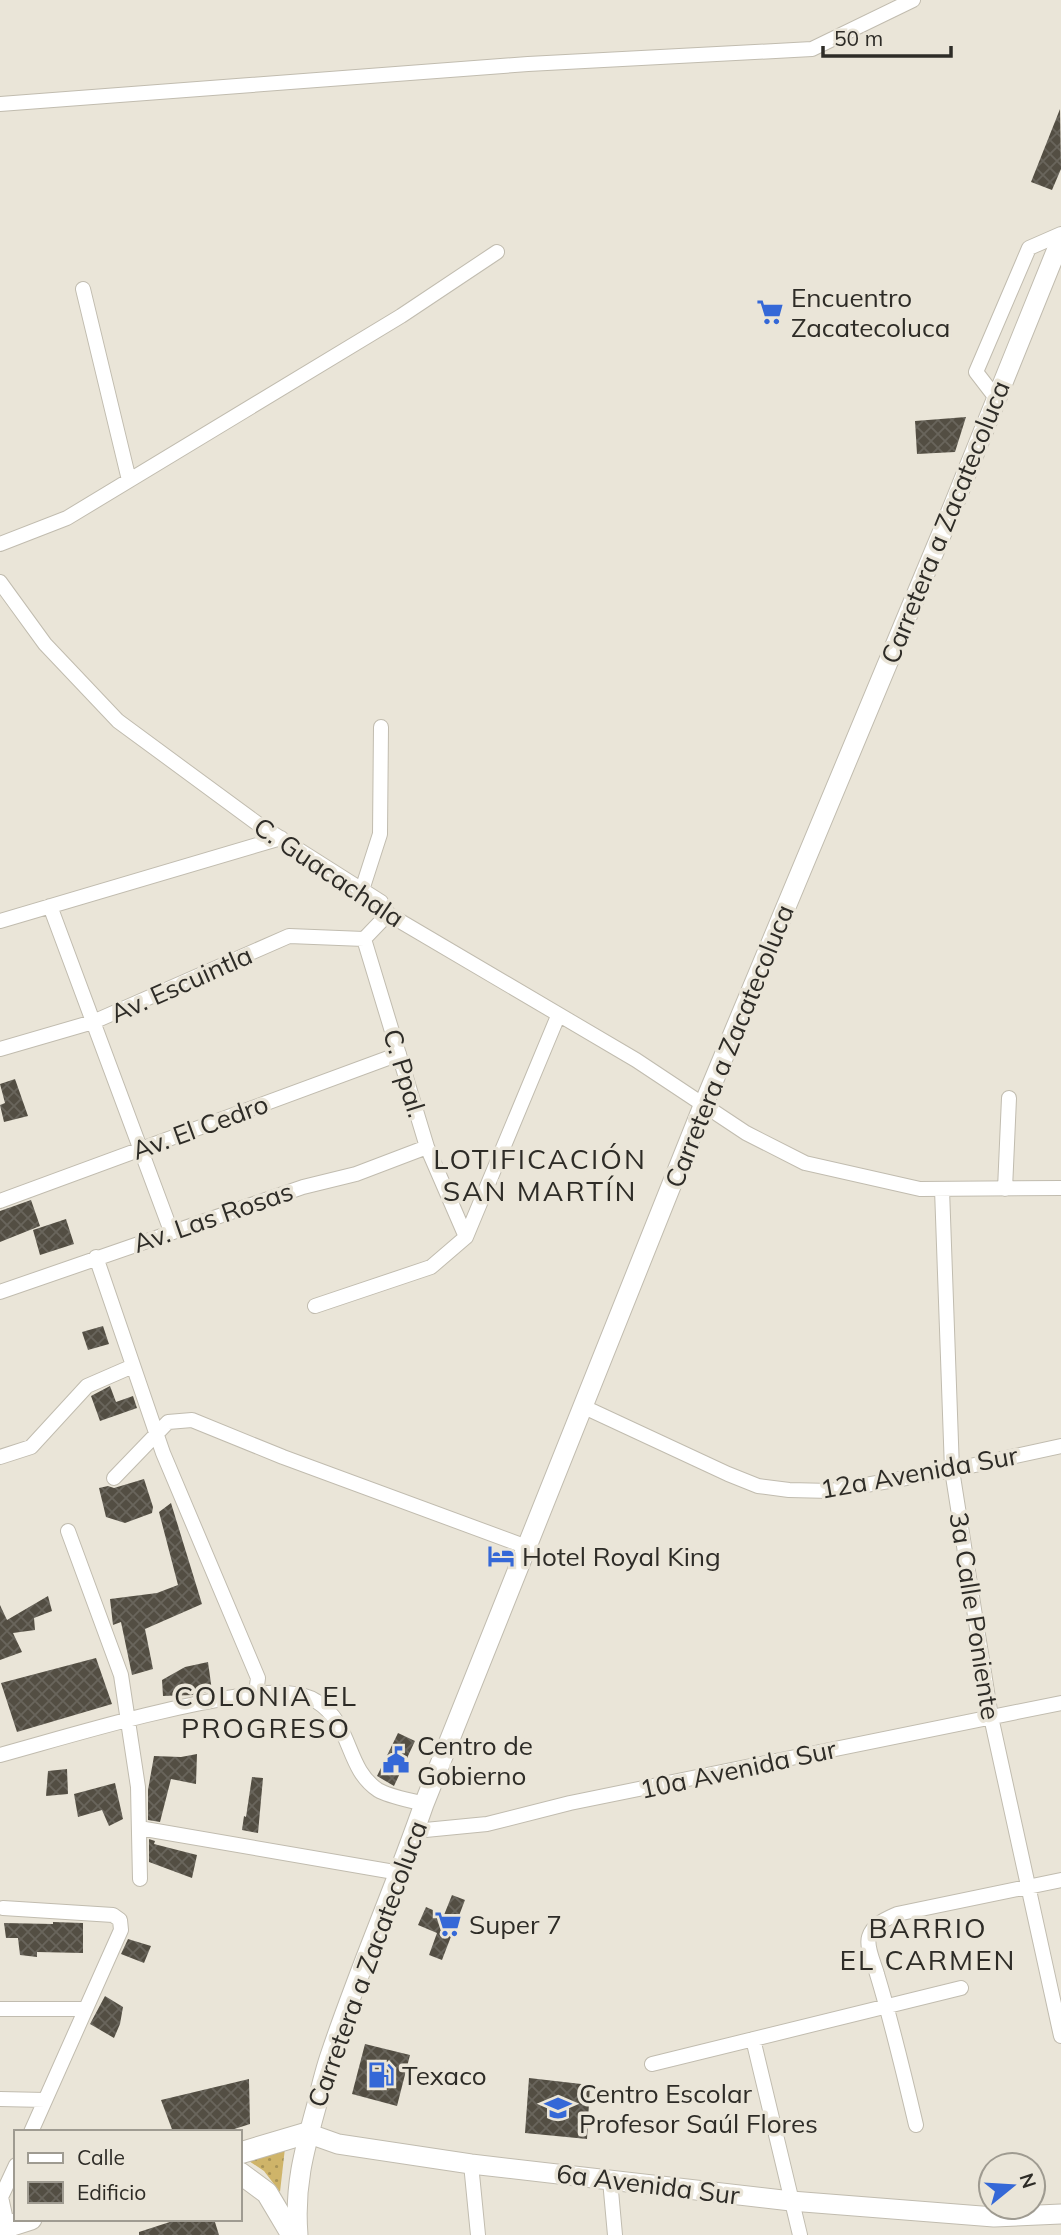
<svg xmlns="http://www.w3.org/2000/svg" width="1061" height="2235" font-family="Mulish,sans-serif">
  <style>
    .grass { fill: url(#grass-dots) }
    .building { fill: url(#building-cross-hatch) }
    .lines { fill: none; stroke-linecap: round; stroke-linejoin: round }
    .street-casing { stroke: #c1bcaf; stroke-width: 16 }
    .secondary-casing { stroke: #c1bcaf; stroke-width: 21 }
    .primary-casing { stroke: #c1bcaf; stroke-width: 23 }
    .street { stroke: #fff; stroke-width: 14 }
    .secondary { stroke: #fff; stroke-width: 19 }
    .primary { stroke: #fff; stroke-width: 21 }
    .labels { text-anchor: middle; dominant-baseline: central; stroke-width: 7; stroke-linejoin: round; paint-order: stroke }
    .poi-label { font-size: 26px; fill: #2e2c27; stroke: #eae5d8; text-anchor: start }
    .street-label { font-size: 26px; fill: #2e2c27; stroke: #eae5d8 }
    .neighbourhood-label { font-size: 28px; letter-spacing: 2px; fill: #2e2c27; stroke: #eae5d8 }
  </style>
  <defs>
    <pattern id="grass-dots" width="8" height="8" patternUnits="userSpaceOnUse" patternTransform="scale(1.75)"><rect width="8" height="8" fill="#cfb469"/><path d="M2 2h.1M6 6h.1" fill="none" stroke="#a89356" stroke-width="1.8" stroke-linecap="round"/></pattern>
    <pattern id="building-cross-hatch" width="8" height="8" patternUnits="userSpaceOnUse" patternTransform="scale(1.75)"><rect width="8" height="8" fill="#534e43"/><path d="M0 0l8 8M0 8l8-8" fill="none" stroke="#69655c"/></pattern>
  </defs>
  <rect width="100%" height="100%" fill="#eae5d8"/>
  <path class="grass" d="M285,2148L280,2192L264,2171L246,2159Z"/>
  <path class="building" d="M1060,109L1061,169L1052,190L1031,182Z
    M966,417L955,452L917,454L915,421Z
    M15,1079L28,1116L4,1122L0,1105L5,1103L0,1084Z
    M31,1200L40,1226L0,1242V1211Z
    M66,1219L74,1244L40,1255L33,1230Z
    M103,1326L109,1344L88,1350L82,1332Z
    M110,1386L116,1402L133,1396L137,1408L100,1421L91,1396Z
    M144,1479L153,1507L152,1513L125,1523L106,1517L99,1488L108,1486L114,1488Z
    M171,1503L202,1604L145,1629L153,1669L132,1675L121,1622L113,1625L110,1599L157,1593L178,1585L159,1512Z
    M48,1596L52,1611L34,1618L35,1630L13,1633L22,1652L0,1660V1605L7,1620Z
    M96,1658L112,1704L17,1732L1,1683Z
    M208,1662L212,1691L193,1695L163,1696L162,1680L185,1667Z
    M398,1733L415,1741L394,1786L377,1776Z
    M197,1754L196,1784L171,1779L160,1822L148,1820V1790L154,1756L181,1757Z
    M67,1769L68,1794L46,1796L48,1771Z
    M252,1777L263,1778L258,1833L242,1830L244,1816L246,1817Z
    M115,1783L123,1819L109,1826L102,1810L78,1817L74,1794Z
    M149,1839L155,1841L154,1844L197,1855L192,1878L149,1862Z
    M452,1895L465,1900L442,1960L429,1955L437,1933L418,1925L426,1907L444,1915Z
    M53,1922L83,1923V1953L37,1952V1957L20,1955L18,1938H6L4,1923L53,1924Z
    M128,1939L151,1946L144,1963L121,1954Z
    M105,1996L123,2007L120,2024L114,2038L90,2024Z
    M365,2044L410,2055L397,2106L352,2094Z
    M529,2078L590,2085L587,2139L525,2133Z
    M249,2079L250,2124L225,2132H173L161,2100Z
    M179,2219H214L219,2235H139V2232Z"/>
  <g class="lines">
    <g class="street-casing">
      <path id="street" d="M0,104L528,64L812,49L913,0
        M83,289L129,480
        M996,398L976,372L1029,248L1061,234
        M0,544L67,518L401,316L497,252
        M0,582L45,644L118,721L258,824L381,902L388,914L636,1060L746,1133L805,1163L920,1189L1061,1188
        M362,890L380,834L381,727
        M50,906L171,1231
        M388,914L364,939L427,1147L466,1237
        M0,921L281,838
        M0,1049L93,1022L289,936L364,939
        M942,1189L952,1470L991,1717L1061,2036
        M1005,1189L1009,1098
        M0,1201L399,1054
        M96,1257L163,1453L258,1678L256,1693
        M0,1292L303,1187L356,1174L427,1147
        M315,1306L431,1267L466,1237L558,1016
        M584,1407L728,1474L758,1486L789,1490L831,1491L952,1470L1061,1446
        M0,1457L31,1447L87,1386L133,1366
        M114,1478L168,1422L192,1420L283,1457L527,1547
        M68,1531L121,1675L138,1787L140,1879
        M0,1755C83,1732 167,1706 253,1694C270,1692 301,1691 316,1701C353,1724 345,1768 378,1790C390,1797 410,1800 424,1804
        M139,1828L400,1873
        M415,1831L487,1824L570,1803L1061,1703
        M3,1908L113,1915L120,1920L121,1930L31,2132
        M0,2009H85
        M753,2039L800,2235
        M652,2064L961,1988
        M0,2099L45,2100
        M916,2125C904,2074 892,2023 877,1974C874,1963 866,1947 869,1937C873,1924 886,1919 897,1914L1061,1880
        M471,2164L478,2235
        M610,2180L615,2235
        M9,2234L1,2197L16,2165"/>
    </g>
    <g class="secondary-casing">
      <path id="secondary" d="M307,2133L338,2144L471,2164L791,2201L994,2217L1061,2214
        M298,2235C294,2186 304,2151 317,2104C321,2087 325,2070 331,2053C359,1969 395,1888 424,1804L703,1106L954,504L1061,239"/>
    </g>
    <g class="primary-casing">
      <path id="primary" d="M240,2153L307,2133
        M240,2173L267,2193L292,2235
        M0,2229L31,2219"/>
    </g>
    <use href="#street" class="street"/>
    <use href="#secondary" class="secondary"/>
    <use href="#primary" class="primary"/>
  </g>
  <defs>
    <g id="supermarket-bare" transform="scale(2.1)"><path d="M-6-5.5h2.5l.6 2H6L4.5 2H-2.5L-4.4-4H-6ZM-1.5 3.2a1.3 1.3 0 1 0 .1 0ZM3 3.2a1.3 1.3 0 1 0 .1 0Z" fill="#3568d7" stroke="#eae5d8" stroke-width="2.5" paint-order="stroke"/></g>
    <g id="hotel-bare" transform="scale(2.1)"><path d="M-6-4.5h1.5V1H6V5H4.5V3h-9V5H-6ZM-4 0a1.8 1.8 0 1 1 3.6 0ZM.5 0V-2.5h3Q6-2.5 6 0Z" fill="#3568d7" stroke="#eae5d8" stroke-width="2.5" paint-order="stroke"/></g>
    <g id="civic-bare" transform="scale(2.1)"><path d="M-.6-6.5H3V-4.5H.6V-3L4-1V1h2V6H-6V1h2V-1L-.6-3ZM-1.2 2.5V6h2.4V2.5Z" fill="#3568d7" stroke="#eae5d8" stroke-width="2.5" paint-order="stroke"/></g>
    <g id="fuel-bare" transform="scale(2.1)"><path d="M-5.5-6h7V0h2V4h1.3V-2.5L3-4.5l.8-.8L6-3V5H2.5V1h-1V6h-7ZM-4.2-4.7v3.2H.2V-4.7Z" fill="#3568d7" stroke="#eae5d8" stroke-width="2.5" paint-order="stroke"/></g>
    <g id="school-bare" transform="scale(2.1)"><path d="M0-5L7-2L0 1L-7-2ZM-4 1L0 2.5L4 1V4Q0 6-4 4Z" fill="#3568d7" stroke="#eae5d8" stroke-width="2.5" paint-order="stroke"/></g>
  </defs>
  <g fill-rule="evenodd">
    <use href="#supermarket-bare" x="770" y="312"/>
    <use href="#hotel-bare" x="501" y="1556"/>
    <use href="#civic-bare" x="396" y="1760"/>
    <use href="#supermarket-bare" x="448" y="1924"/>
    <use href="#fuel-bare" x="381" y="2075"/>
    <use href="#school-bare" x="558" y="2108"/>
  </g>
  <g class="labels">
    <g class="poi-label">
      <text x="791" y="297">Encuentro<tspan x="791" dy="30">Zacatecoluca</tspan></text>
      <text x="522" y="1556">Hotel Royal King</text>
      <text x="417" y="1745">Centro de<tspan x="417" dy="30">Gobierno</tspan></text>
      <text x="469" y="1924">Super 7</text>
      <text x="402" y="2075">Texaco</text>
      <text x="579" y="2093">Centro Escolar<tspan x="579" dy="30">Profesor Saúl Flores</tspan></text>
    </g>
    <g class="street-label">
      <text transform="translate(945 522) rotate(-68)">Carretera a Zacatecoluca</text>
      <text transform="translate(329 872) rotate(34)">C. Guacachala</text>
      <text transform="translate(181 984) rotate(-24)">Av. Escuintla</text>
      <text transform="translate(729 1046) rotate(-68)">Carretera a Zacatecoluca</text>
      <text transform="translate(405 1073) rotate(73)">C. Ppal.</text>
      <text transform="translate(200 1127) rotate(-20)">Av. El Cedro</text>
      <text transform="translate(213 1217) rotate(-19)">Av. Las Rosas</text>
      <text transform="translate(919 1472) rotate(-10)">12a Avenida Sur</text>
      <text transform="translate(975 1616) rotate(81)">3a Calle Poniente</text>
      <text transform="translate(738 1769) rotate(-12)">10a Avenida Sur</text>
      <text transform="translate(367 1964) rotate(-70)">Carretera a Zacatecoluca</text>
      <text transform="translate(648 2184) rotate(7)">6a Avenida Sur</text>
    </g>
    <g class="neighbourhood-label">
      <text x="540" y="1158">LOTIFICACIÓN<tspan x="540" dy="32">SAN MARTÍN</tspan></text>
      <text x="266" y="1695">COLONIA EL<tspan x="266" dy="32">PROGRESO</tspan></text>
      <text x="928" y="1927">BARRIO<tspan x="928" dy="32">EL CARMEN</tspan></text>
    </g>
  </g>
  <rect x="14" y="2130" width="228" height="91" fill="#eae5d8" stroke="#9f9b91" stroke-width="2"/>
  <rect x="28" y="2153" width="35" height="10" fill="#ffffff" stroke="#9f9b91" stroke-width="2"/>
  <text x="77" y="2165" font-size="21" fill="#2e2c27">Calle</text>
  <rect x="28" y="2182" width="35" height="21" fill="url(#building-cross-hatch)" stroke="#9f9b91" stroke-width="2"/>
  <text x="77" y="2200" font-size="21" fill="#2e2c27">Edificio</text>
  <g transform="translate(1012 2186) rotate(72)"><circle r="33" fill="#eae5d8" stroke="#9f9b91" stroke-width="2"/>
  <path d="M0-5L12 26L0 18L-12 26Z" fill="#3568d7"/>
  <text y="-10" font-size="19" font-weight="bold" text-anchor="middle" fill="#2e2c27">N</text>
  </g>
  <path d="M823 46v10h128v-10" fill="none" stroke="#2e2c27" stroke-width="3.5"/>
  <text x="834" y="46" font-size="21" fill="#2e2c27" stroke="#eae5d8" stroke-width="5" paint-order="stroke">50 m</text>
</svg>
